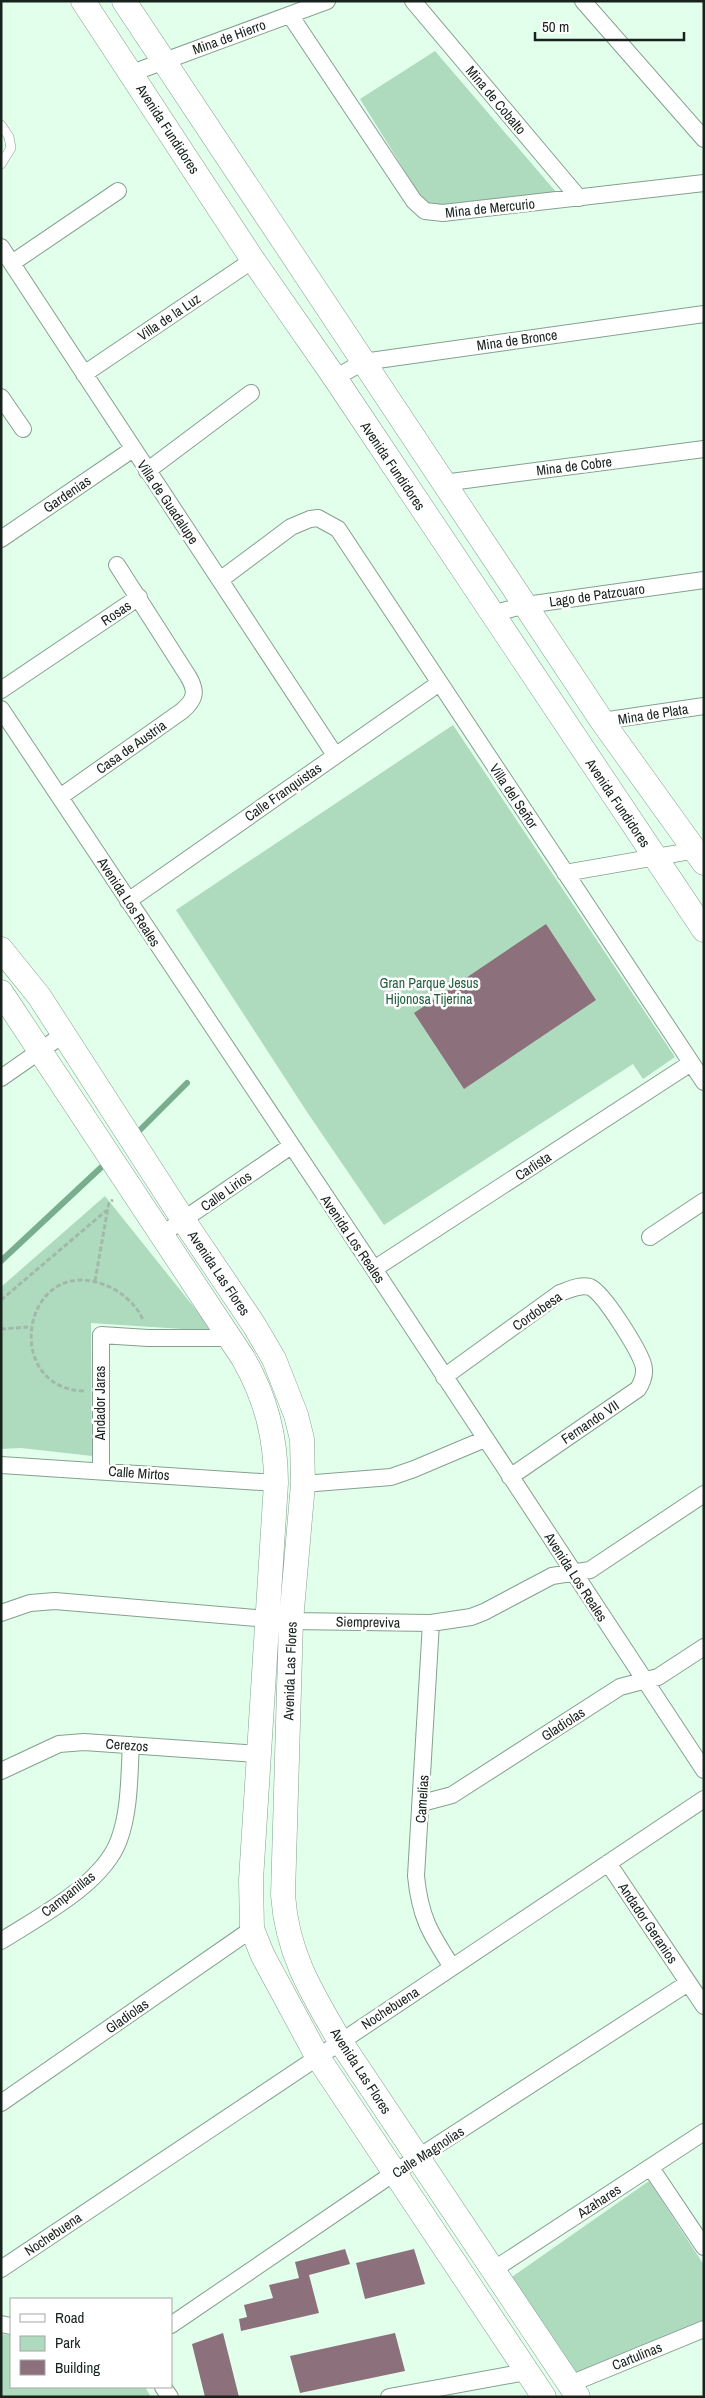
<svg xmlns="http://www.w3.org/2000/svg" width="705" height="2398" font-family="'Archivo Narrow',sans-serif">
  <style>
    .green { fill: #aedbbe }
    .lines { fill: none; stroke-linecap: round; stroke-linejoin: round }
    .stream { stroke: #78ae8d; stroke-width: 6 }
    .building { fill: #8c707c }
    .lane-casing { stroke: #85a08f; stroke-width: 10 }
    .street-casing { stroke: #85a08f; stroke-width: 18 }
    .secondary-casing { stroke: #85a08f; stroke-width: 25 }
    .path { stroke: #a2b9aa; stroke-width: 3; stroke-dasharray: 5 2.5; stroke-linecap: butt }
    .lane { stroke: #fff; stroke-width: 9 }
    .street { stroke: #fff; stroke-width: 16 }
    .secondary { stroke: #fff; stroke-width: 24 }
    .labels { text-anchor: middle; dominant-baseline: central; stroke-width: 5; stroke-linejoin: round; paint-order: stroke }
    .street-label { font-size: 14px; fill: #18221c; stroke: #fff }
    .park-label { font-size: 14px; fill: #215f3e; stroke: #fff }
  </style>
  <rect width="100%" height="100%" fill="#e2ffec"/>
  <path class="green" d="M435,51L556,192L429,210L360,99Z
    M453,725L675,1057L643,1079L633,1064L384,1225L307,1112L176,910Z
    M105,1196L213,1331L91,1323L92,1456L21,1448L1,1449V1287Z
    M649,2181L704,2265V2320L574,2375L509,2279Z
    M1,2334L11,2335V2387H145L151,2397H1Z"/>
  <g class="lines">
    <path class="stream" d="M135,1135L187,1083
      M1,1261L108,1161"/>
  </g>
  <path class="building" d="M546,924L596,1000L464,1089L414,1013Z
    M345,2249L350,2264L309,2275L319,2313L241,2331L239,2319L247,2317L244,2305L273,2298L269,2285L299,2278L295,2262Z
    M414,2249L425,2284L365,2299L356,2263Z
    M223,2333L239,2397H205L192,2344Z
    M395,2333L405,2371L300,2393L290,2356Z"/>
  <g class="lines">
    <g class="lane-casing">
      <path id="lane" d="M1,125L9,137L11,148L1,164"/>
    </g>
    <g class="street-casing">
      <path id="street" d="M413,1L579,198
        M583,1L704,139
        M290,15L414,201L425,211L443,213L704,183
        M132,73L327,1
        M1,247L335,755
        M12,263L118,191
        M84,374L253,260
        M335,378L363,362L704,314
        M1,397L23,429
        M147,471L251,393
        M443,483L704,449
        M1,539L133,449
        M220,580L291,527L310,519L318,518L338,529L704,1082
        M491,614L526,605L704,580
        M1,690L139,597
        M1,709L374,1269L704,1770
        M602,721L704,706
        M60,797L182,711C196,699 197,691 188,676L117,565
        M565,873L702,849
        M128,901L438,684
        M1,1078L64,1034
        M161,1235L291,1146
        M650,1237L704,1201
        M374,1269L691,1063
        M444,1377L560,1293C569,1290 580,1284 590,1287C604,1293 638,1349 643,1364C646,1373 643,1381 638,1389L510,1477
        M1,1465L276,1483
        M101,1471V1335L148,1338H229
        M303,1484L391,1477L414,1469L485,1439
        M1,1613L30,1603L55,1601L291,1621L431,1623L471,1617L484,1612L552,1576L590,1570L704,1494
        M431,1623L416,1876C420,1917 430,1933 452,1967
        M1,1771L59,1744L84,1742L258,1754
        M422,1803L452,1795L620,1687L658,1677L704,1647
        M608,1863L704,2006
        M1,1941C39,1917 103,1884 119,1840C130,1810 129,1776 131,1745
        M1,2103L252,1929
        M651,2168L704,2247
        M1,2269L704,1799
        M493,2270L704,2132
        M1,2324L11,2326
        M171,2325L394,2173L688,1983
        M570,2384L704,2329
        M163,2387L170,2397
        M389,2397L526,2372"/>
    </g>
    <g class="secondary-casing">
      <path id="secondary" d="M83,1L253,260L335,378L704,930
        M124,1L602,721L704,863
        M1,949L39,996L184,1221L254,1325L274,1359L296,1415L302,1439L303,1484L291,1621L283,1895C287,1953 311,1992 340,2041L578,2397
        M1,992L243,1358C266,1398 276,1437 276,1483L251,1880L252,1929L263,1956L317,2056L544,2397"/>
    </g>
    <path class="path" d="M95,1281L109,1202L113,1200
      M1,1300L107,1210
      M1,1329L28,1327
      M84,1391C0,1388 23,1253 105,1285C121,1291 137,1305 143,1320"/>
    <use href="#lane" class="lane"/>
    <use href="#street" class="street"/>
    <use href="#secondary" class="secondary"/>
  </g>
  <g class="labels">
    <g class="street-label">
      <text transform="translate(229 37) rotate(-20)">Mina de Hierro</text>
      <text transform="translate(496 100) rotate(50)">Mina de Cobalto</text>
      <text transform="translate(168 129) rotate(57)">Avenida Fundidores</text>
      <text transform="translate(490 208) rotate(-6)">Mina de Mercurio</text>
      <text transform="translate(169 317) rotate(-34)">Villa de la Luz</text>
      <text transform="translate(517 340) rotate(-8)">Mina de Bronce</text>
      <text transform="translate(393 466) rotate(56)">Avenida Fundidores</text>
      <text transform="translate(574 466) rotate(-7)">Mina de Cobre</text>
      <text transform="translate(67 494) rotate(-34)">Gardenias</text>
      <text transform="translate(168 502) rotate(56)">Villa de Guadalupe</text>
      <text transform="translate(597 595) rotate(-8)">Lago de Patzcuaro</text>
      <text transform="translate(116 613) rotate(-34)">Rosas</text>
      <text transform="translate(653 714) rotate(-9)">Mina de Plata</text>
      <text transform="translate(131 747) rotate(-35)">Casa de Austria</text>
      <text transform="translate(283 792) rotate(-35)">Calle Franquistas</text>
      <text transform="translate(514 796) rotate(56)">Villa del Señor</text>
      <text transform="translate(618 803) rotate(56)">Avenida Fundidores</text>
      <text transform="translate(129 902) rotate(57)">Avenida Los Reales</text>
      <text transform="translate(533 1166) rotate(-33)">Carlista</text>
      <text transform="translate(226 1191) rotate(-35)">Calle Lirios</text>
      <text transform="translate(353 1239) rotate(56)">Avenida Los Reales</text>
      <text transform="translate(219 1273) rotate(56)">Avenida Las Flores</text>
      <text transform="translate(537 1311) rotate(-35)">Cordobesa</text>
      <text transform="translate(100 1403) rotate(-90)">Andador Jaras</text>
      <text transform="translate(590 1422) rotate(-34)">Fernando VII</text>
      <text transform="translate(139 1473) rotate(4)">Calle Mirtos</text>
      <text transform="translate(576 1577) rotate(57)">Avenida Los Reales</text>
      <text transform="translate(368 1622) rotate(1)">Siempreviva</text>
      <text transform="translate(290 1671) rotate(-88)">Avenida Las Flores</text>
      <text transform="translate(563 1724) rotate(-33)">Gladiolas</text>
      <text transform="translate(127 1745) rotate(4)">Cerezos</text>
      <text transform="translate(422 1799) rotate(-86)">Camelias</text>
      <text transform="translate(68 1894) rotate(-38)">Campanillas</text>
      <text transform="translate(648 1923) rotate(56)">Andador Geranios</text>
      <text transform="translate(390 2008) rotate(-33)">Nochebuena</text>
      <text transform="translate(127 2016) rotate(-35)">Gladiolas</text>
      <text transform="translate(361 2071) rotate(57)">Avenida Las Flores</text>
      <text transform="translate(428 2152) rotate(-33)">Calle Magnolias</text>
      <text transform="translate(599 2201) rotate(-33)">Azahares</text>
      <text transform="translate(53 2234) rotate(-34)">Nochebuena</text>
      <text transform="translate(637 2356) rotate(-22)">Cartulinas</text>
    </g>
    <g class="park-label">
      <text x="429" y="983">Gran Parque Jesus<tspan x="429" dy="16">Hijonosa Tijerina</tspan></text>
    </g>
  </g>
  <rect width="705" height="2398" fill="none" stroke="#18221c" stroke-width="5"/>
  <rect x="10" y="2298" width="162" height="90" fill="#ffffff" stroke="#a3a7a4"/>
  <rect x="20" y="2314" width="25" height="8" fill="#ffffff" stroke="#a3a7a4"/>
  <text x="55" y="2323" font-size="15" fill="#18221c">Road</text>
  <rect x="20" y="2336" width="25" height="15" fill="#aedbbe" stroke="#a3a7a4"/>
  <text x="55" y="2348" font-size="15" fill="#18221c">Park</text>
  <rect x="20" y="2360" width="25" height="15" fill="#8c707c" stroke="#a3a7a4"/>
  <text x="55" y="2373" font-size="15" fill="#18221c">Building</text>
  <path d="M535 32v8h149v-8" fill="none" stroke="#18221c" stroke-width="2.5"/>
  <text x="542" y="32" font-size="15" fill="#18221c" stroke="#ffffff" stroke-width="4" paint-order="stroke">50 m</text>
</svg>
